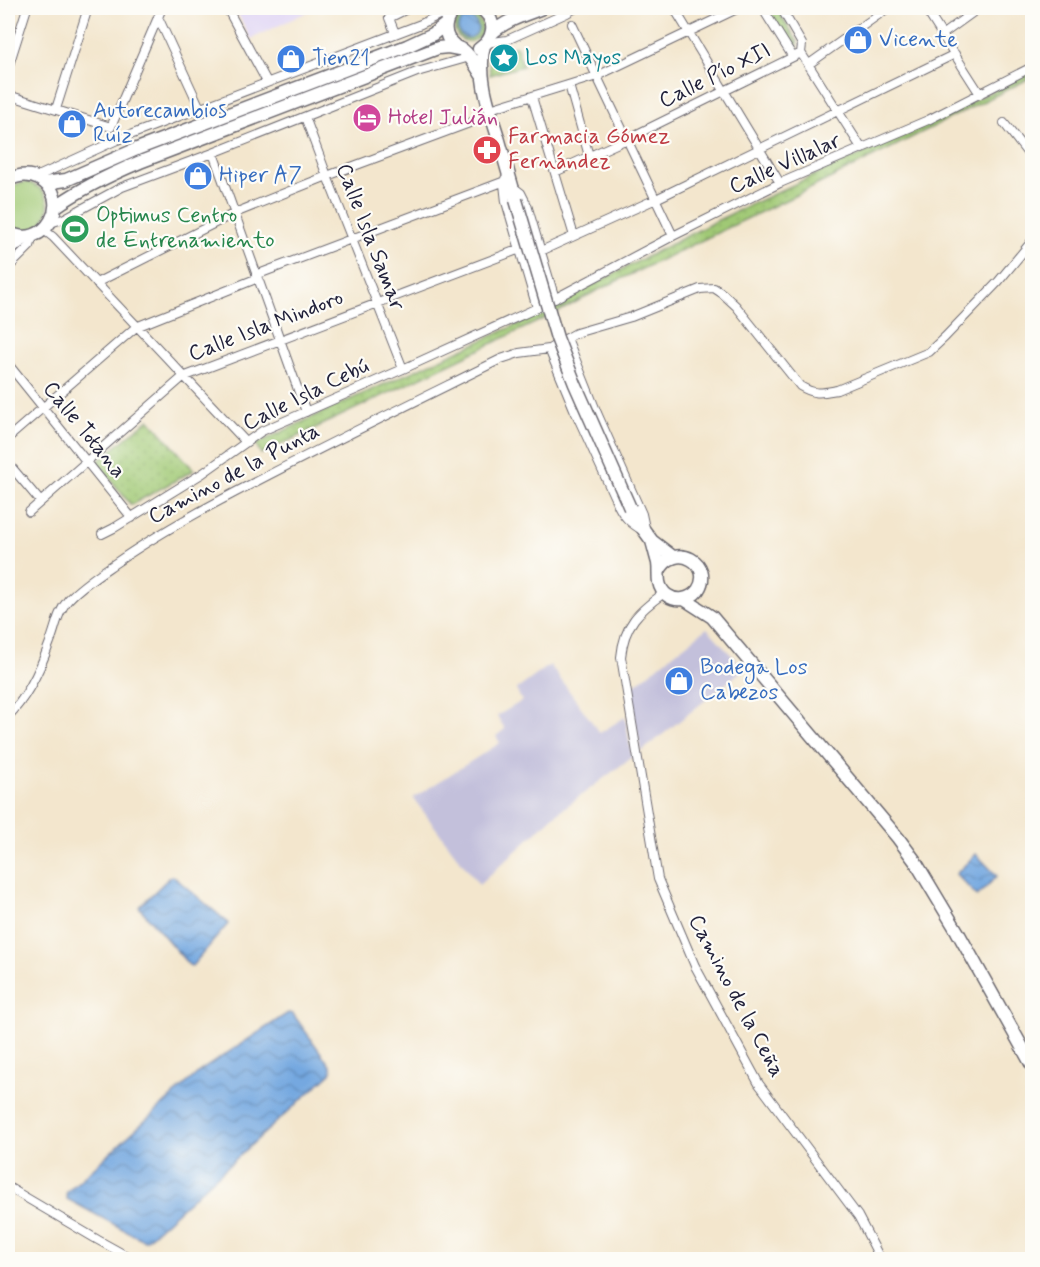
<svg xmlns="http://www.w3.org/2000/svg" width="1040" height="1267" font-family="Mynerve,sans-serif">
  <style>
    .built { fill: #dfd4f5 }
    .industrial { fill: #c3c0db }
    .grass { fill: #a0c975; stroke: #617658; stroke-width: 1.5 }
    .park { fill: url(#park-dots); stroke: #617658; stroke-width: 1.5 }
    .water { fill: url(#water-waves); stroke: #4b658e; stroke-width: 1.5 }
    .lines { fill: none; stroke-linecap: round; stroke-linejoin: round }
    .minor-casing { stroke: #6b676e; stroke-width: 10 }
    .primary-casing { stroke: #6b676e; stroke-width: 15 }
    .minor { stroke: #fff; stroke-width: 8 }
    .primary { stroke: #fff; stroke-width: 12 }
    .primary-bridge-casing { stroke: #6b676e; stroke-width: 15; stroke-linecap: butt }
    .primary-bridge { stroke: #fff; stroke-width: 12 }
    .labels { text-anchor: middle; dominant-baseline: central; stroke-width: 4.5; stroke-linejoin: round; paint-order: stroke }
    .shop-label { font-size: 22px; fill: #366cbe; stroke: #fdfcf7; text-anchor: start }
    .culture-label { font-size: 22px; fill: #0d838f; stroke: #fdfcf7; text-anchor: start }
    .street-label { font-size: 22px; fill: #22223b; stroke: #fdfcf7 }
    .hotel-label { font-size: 22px; fill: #b23c85; stroke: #fdfcf7; text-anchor: start }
    .health-label { font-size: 22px; fill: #be3a42; stroke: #fdfcf7; text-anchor: start }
    .leisure-label { font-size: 22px; fill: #27864d; stroke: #fdfcf7; text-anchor: start }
  </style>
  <defs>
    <pattern id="park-dots" width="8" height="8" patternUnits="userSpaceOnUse" patternTransform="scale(1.5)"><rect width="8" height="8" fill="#a0c975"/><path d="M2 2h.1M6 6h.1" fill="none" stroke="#8aac66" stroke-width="1.8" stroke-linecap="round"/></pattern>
    <pattern id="water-waves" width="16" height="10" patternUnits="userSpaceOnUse" patternTransform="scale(1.5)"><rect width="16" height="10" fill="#74a8e0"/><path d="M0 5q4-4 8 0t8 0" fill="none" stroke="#5f88b7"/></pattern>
  </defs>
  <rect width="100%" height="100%" fill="#fdfcf7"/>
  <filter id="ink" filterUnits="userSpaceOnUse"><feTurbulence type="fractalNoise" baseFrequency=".0167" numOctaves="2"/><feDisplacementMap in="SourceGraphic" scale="12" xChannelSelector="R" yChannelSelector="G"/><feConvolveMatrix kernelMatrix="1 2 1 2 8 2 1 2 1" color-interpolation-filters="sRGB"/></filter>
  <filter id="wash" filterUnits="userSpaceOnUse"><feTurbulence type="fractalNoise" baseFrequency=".008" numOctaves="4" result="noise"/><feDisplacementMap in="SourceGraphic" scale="24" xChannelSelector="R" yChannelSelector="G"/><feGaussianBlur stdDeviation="1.35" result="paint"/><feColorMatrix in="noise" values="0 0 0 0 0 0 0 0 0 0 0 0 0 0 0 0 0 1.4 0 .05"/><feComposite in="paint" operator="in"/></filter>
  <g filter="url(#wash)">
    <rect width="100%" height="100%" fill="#f3e6cd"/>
    <path class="built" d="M235,8H315L251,39Z"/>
    <path class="industrial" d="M707,628L744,669L641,752L629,689Z
      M550,665L600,733L625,717L632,757L555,815L479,885L413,798L500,743L496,736L505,729L497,716L522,701L516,690Z"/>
    <path class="grass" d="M468,13L477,16L482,24C483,29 483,33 479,37C462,53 440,21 468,13Z
      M27,182C71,195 38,250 8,223V190C14,184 19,183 27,182Z"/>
    <path class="park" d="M768,8H776L798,42L797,47L791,46Z
      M516,46L523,66L490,75L489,59L491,56Z
      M1032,71V77L815,186L596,291L560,311L261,454L256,444L338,405L556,307L590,286L718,220L823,171L910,133Z
      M149,419L194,470L133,504H130L97,462Z"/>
    <path class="water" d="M458 28a10 10 0 1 1 20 0a10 10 0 1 1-20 0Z
      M976,854L997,876L977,896L956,874Z
      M173,876L226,921L228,924L192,966L189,965L139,907L170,877Z
      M288,1013L293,1014L331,1067L332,1072L146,1240H143L67,1199L66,1196L67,1192L200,1071Z"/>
  </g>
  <g filter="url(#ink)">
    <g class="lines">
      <g class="minor-casing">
        <path id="minor" d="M227,8L267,82
          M674,8L780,183
          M765,8L766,14L793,57L797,55
          M781,8L802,44L801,53
          M925,8L980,94
          M158,17L200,108
          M572,24L673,236
          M395,33L389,18L409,8
          M943,34L979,8
          M486,43L507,40L567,13L576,8
          M801,53L862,149
          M809,64L888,8
          M8,68L27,8
          M569,85L589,156
          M8,95L111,127
          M532,97L574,236
          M56,109L88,8
          M490,109L597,76L739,8
          M305,117L327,176L403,369
          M1004,123L1032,159
          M111,127L162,8
          M213,153L306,412
          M555,172L627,139L793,57
          M36,177L117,140L421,24L439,15H449
          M505,179L504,184L506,202L537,308
          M513,187L521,193L527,205L555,299
          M50,223L63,219L122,187L213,153L417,72L470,57
          M44,230L53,237L246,442
          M541,251L656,199L955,54
          M8,268L30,246L33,236
          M256,275L505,181
          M96,283L235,213L327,176L491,115
          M567,338L597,413L642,514L645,528
          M549,349L574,409L618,505C624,517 630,523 642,530
          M8,364L132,518
          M8,438L136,327L258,278
          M8,463L40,501
          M29,512L183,377L520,249
          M102,534L114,528L203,473L262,431L403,369L537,308L673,236L780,183L928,120L1032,67
          M664,593C639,611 624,624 621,657L658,879L695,966L759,1084L858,1216L881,1260
          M8,716C27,698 41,667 50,642C56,627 57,613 68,600C81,586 98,575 114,564C153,537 194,514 236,492C323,446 412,403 501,359L519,353L549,349L567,338L576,333L631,317L700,289L714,288L723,294L736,306L800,386C815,395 821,393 837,390L929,352L945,337L998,282L1032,241
          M8,1187L98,1240L134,1260"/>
      </g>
      <g class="primary-casing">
        <path id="primary" d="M457,8C444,17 441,34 454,45C456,48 460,48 463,50C470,55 476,66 481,74
          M491,34C506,20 524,15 542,8
          M484,45C477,75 489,108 498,137C504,158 510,179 516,200
          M479,49C496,38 497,19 480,8
          M8,180C18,175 28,173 39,179C75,198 45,253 8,232
          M45,183L66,180L137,149L407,46L433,34L446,24
          M55,207C82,188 109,175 140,162L438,48L448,47L459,49
          M8,249L27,237
          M630,508L638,522L652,541L673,557
          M652,541C654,548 656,556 658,563C659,570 658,576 659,582C661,593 671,601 683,599C689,598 694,595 698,590C715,564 675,540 659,571
          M684,599L712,617L840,769L898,838L915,861L957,931L1032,1065"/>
      </g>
      <use href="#minor" class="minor"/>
      <use href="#primary" class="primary"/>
      <g class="primary-bridge-casing">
        <path id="primary-bridge" d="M516,200L557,338L575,384L630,508"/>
      </g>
      <use href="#primary-bridge" class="primary-bridge"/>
    </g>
  </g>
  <defs>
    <g id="shop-disc" transform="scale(1.5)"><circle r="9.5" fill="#3f7fe0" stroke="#fdfcf7"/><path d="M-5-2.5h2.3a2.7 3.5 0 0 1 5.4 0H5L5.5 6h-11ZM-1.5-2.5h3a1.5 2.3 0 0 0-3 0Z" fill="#fff"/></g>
    <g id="sight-disc" transform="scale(1.5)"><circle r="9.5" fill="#0f9aa8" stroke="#fdfcf7"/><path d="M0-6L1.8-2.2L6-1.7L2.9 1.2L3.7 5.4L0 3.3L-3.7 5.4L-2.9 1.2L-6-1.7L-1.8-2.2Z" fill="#fff"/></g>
    <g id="hotel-disc" transform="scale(1.5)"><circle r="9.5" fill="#d1479c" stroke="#fdfcf7"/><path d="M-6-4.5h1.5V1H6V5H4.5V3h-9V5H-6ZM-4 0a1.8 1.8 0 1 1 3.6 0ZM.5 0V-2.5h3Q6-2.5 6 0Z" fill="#fff"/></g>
    <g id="pharmacy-disc" transform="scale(1.5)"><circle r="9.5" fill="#e0444e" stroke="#fdfcf7"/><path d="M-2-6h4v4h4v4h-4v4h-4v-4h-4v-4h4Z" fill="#fff"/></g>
    <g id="stadium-disc" transform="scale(1.5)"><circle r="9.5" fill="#2e9e5b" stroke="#fdfcf7"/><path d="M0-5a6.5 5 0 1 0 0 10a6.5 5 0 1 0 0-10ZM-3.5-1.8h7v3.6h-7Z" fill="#fff"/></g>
  </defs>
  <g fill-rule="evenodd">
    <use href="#shop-disc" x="858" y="40"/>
    <use href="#sight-disc" x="504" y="58"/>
    <use href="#shop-disc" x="291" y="59"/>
    <use href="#hotel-disc" x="367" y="118"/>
    <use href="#shop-disc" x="72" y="124"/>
    <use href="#pharmacy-disc" x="487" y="150"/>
    <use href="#shop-disc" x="198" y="176"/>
    <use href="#stadium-disc" x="75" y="229"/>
    <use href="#shop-disc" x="679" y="681"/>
  </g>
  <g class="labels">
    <g class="shop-label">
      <text x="879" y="40">Vicente</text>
      <text x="312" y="59">Tien21</text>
      <text x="93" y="111">Autorecambios<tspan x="93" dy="25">Ruíz</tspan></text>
      <text x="219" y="176">Hiper A7</text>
      <text x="700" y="668">Bodega Los<tspan x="700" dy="25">Cabezos</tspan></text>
    </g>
    <g class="culture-label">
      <text x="525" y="58">Los Mayos</text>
    </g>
    <g class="street-label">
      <text transform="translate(715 76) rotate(-26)">Calle Pío XII</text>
      <text transform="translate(785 164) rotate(-24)">Calle Villalar</text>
      <text transform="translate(370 237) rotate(69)">Calle Isla Samar</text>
      <text transform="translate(266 326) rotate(-21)">Calle Isla Mindoro</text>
      <text transform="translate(306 395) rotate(-26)">Calle Isla Cebú</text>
      <text transform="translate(84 430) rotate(51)">Calle Totana</text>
      <text transform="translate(234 474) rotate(-28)">Camino de la Punta</text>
      <text transform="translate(736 996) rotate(62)">Camino de la Ceña</text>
    </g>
    <g class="hotel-label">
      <text x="388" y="118">Hotel Julián</text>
    </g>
    <g class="health-label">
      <text x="508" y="137">Farmacia Gómez<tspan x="508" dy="25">Fernández</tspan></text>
    </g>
    <g class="leisure-label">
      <text x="96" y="216">Optimus Centro<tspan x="96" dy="25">de Entrenamiento</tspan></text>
    </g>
  </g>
  <rect width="1040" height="1267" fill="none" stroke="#fdfcf7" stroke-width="30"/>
</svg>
